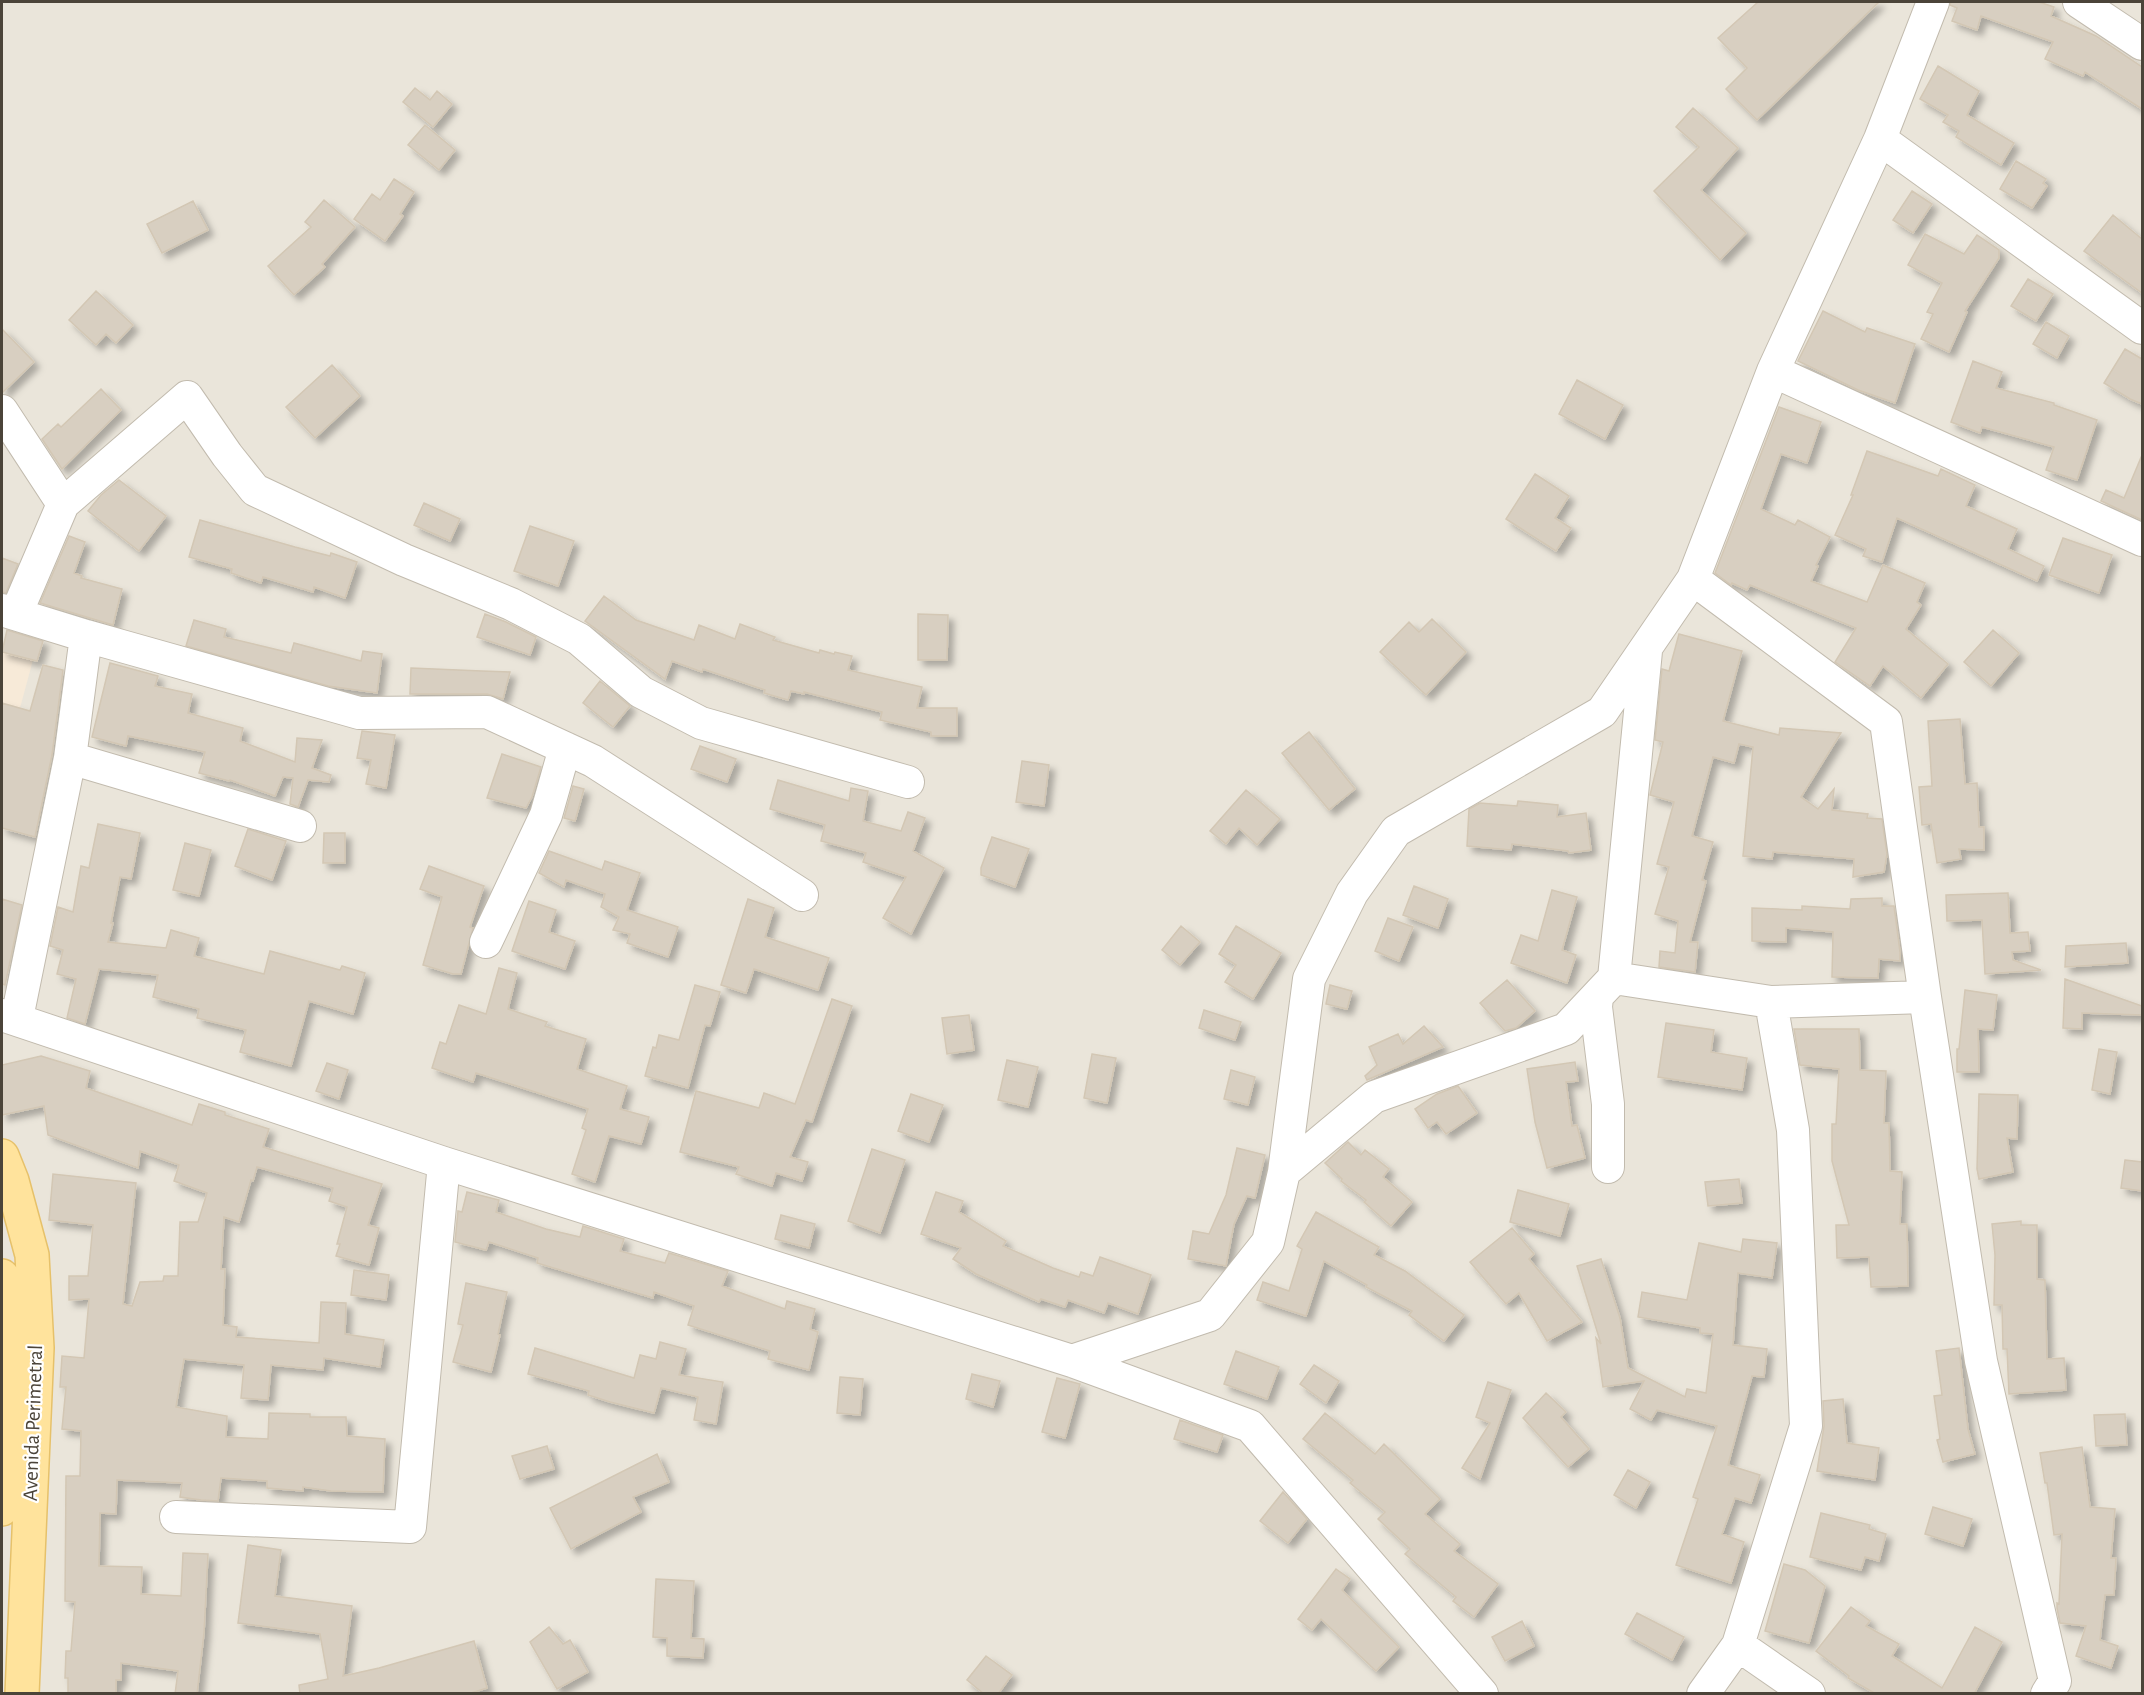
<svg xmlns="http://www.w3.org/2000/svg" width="2144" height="1695" font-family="'Alegreya Sans',sans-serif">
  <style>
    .residential { fill: #eae5da }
    .commercial { fill: #f7ead8 }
    .building { fill: #d8cfc1; stroke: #d3c7b4; stroke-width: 1.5; filter: url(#shadow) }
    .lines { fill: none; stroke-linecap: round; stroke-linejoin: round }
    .minor-casing { stroke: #c2bbae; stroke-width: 34 }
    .major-casing { stroke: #e6c16a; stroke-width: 36 }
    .minor { stroke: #fff; stroke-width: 32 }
    .major { stroke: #ffe39c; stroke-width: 33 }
    .labels { text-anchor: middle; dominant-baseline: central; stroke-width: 4.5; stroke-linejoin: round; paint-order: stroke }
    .street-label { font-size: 21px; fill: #4b4439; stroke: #fff }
  </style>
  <defs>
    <filter id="shadow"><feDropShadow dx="5.5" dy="5.5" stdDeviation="3" flood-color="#0004"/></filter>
  </defs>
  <rect width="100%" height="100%" fill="#f6f3ec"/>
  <path class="residential" d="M2,2H2142V1693H2Z"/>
  <path class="commercial" d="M2,652L33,660L20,708L2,703Z"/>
  <path class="building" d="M1758,2H1879L1757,120L1726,89L1747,68L1718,38Z
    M1951,2H2039L2054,7L2051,16L2096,36L2142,67V109L2085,72L2083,76L2045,59L2053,42L1981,16L1977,30L1952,21L1957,8L1950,5Z
    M1938,66L1979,91L1967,115L2014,143L2001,165L1956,137L1959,131L1943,122L1948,115L1920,99Z
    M415,88L430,100L437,91L452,104L433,127L403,102Z
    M1693,108L1738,148L1701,190L1746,233L1720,260L1654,191L1699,147L1676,127Z
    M425,125L455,150L439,170L408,145Z
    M2016,161L2046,179L2043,183L2047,186L2032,208L2000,189Z
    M394,179L414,192L400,214L403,216L385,241L354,219L372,194L380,200Z
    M1912,191L1932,204L1913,233L1893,220Z
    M324,200L355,227L322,264L325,267L294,295L268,266L311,227L305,222Z
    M193,201L208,230L162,253L147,224Z
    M2113,215L2142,239V293L2084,251Z
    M1925,234L1964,254L1977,235L1999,250V258L1965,311L1967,312L1949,352L1921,339L1933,314L1927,312L1942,283L1908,265Z
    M2028,279L2053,294L2036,321L2011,306Z
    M96,291L133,325L116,343L106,334L96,345L69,320Z
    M1823,311L1865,332L1867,328L1915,344L1895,403L1858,390L1798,361Z
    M2046,322L2069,336L2057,358L2033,344Z
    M2,329L34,362L2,393Z
    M2125,349L2142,359V404L2130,399L2104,383Z
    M1973,361L2002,372L1996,388L2054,403V405L2097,420L2077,480L2046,470L2054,447L1982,427L1980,433L1951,422Z
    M332,365L360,396L315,438L286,407Z
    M1577,380L1623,405L1605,439L1559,414Z
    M101,389L121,410L62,469L42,439L58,424L61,427Z
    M1779,407L1821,422L1807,463L1781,454L1761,509L1795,525L1798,520L1830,537L1816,565L1818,566L1811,581L1867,602L1883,565L1925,583L1917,602L1921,605L1906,629L1948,664L1921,698L1883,666L1870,686L1835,662L1856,628L1750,585L1747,590L1732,583L1731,585L1715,573Z
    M1867,451L1938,476L1941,469L1975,485L1966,506L2017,529L2008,549L2044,566L2037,581L1897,518L1882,562L1863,556L1866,549L1835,535L1853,495H1851Z
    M2142,455V520L2101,501L2106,490L2124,498Z
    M1535,474L1569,496L1555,518L1571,528L1556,551L1506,519Z
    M119,480L166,516L139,551L88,511L101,495Z
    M424,503L460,519L450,541L414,525Z
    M200,520L295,547L330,556L331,553L357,562L345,598L314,587L313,592L263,577L261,583L231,573L232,569L189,557Z
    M530,526L574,541L558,586L514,571Z
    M69,536L85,542L74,573L82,576L81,578L122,589L113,625L40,603Z
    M2063,538L2112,555L2099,593L2049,575Z
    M2,558L18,564L6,593L2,592Z
    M604,596L636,620L694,640L699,625L735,639L740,624L775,637L773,640L819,653L820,650L834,654L835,652L852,656L848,670L922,687L917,708H957V736H931V732L880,720L882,712L804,692V694L791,691L788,700L764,693L765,690L703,669L702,672L672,661L665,679L585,621Z
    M485,614L506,622L536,637L530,655L477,637Z
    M918,614L948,615L947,660H918Z
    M1432,619L1466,652L1426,695L1380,652L1409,622L1419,632Z
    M194,620L226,629L224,637L291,653L294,643L361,661L363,651L382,654L377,693L328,686L186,646Z
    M7,630L43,641L37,661L2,652Z
    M1993,630L2019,653L1991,686L1964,662Z
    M1679,634L1742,651L1723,721L1779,735L1780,728L1841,733L1801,797L1818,809L1834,789L1832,810L1868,814L1867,818L1882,819L1887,854L1884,872L1853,877L1854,859L1773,852L1772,859L1743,856L1753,747L1739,744L1734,763L1713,757L1692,836L1713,842L1702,880L1706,881L1690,942H1698L1695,972L1659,967L1660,951L1675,953L1678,921L1655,914L1669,867L1657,864L1674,802L1650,795L1663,742L1655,740L1662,669L1669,671Z
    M110,663L158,676L155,686L192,694L188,713L243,728L240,741L295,762L297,738L322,740L312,768L331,775L329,782L308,780L298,807L290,804L293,778L283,777L275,796L230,780L229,781L199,773L205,752L128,736L126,746L92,737Z
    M43,665L63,670L52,755L35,837L2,828V703L30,711Z
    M411,668L482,671L510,672L503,699L487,694H410Z
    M600,681L630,706L613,727L583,703Z
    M1960,719L1965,784L1977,783L1979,827H1984V850L1959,849L1961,859L1937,863L1931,824L1922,825L1919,787L1932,786L1928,721Z
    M362,731L395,735L386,788L366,784L371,760L357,758Z
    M1309,732L1355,789L1329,810L1282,753Z
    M700,746L736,759L727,782L691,769Z
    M502,754L541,767L532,797L526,808L487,798Z
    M1022,761L1049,765L1044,806L1016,802Z
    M778,780L849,801L851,788L868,791L863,821L901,831L908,812L925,818L913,851L944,868L911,934L883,918L906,877L863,862L866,853L821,841L825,825L770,809Z
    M573,786L584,789L575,821L564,818Z
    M1246,790L1280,819L1257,845L1239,828L1226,844L1210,831Z
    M1518,801L1558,805L1557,817L1586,813L1591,850L1569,853L1568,851L1512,844L1511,850L1467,846L1469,809L1480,803L1517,806Z
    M98,824L140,833L131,879L120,877L111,923H113L108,942L166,948L171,930L199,938L194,956L264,974L270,951L340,970L342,966L365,973L353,1014L309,1001L291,1066L240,1052L246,1030L197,1018L199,1009L153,997L158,975L99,969L85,1024L67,1018L76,979L57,974L63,950L50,946L58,907L73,912L81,866L89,868Z
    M248,829L286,841L272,880L235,866Z
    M324,833H345V863H323Z
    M992,837L1029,849L1015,887L981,875V868Z
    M185,843L211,850L199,896L173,890Z
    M549,851L602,870L605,861L640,873L627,910L678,927L668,957L627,943L630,934L613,930L619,917L601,907L605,894L566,880L564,887L539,873Z
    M429,866L484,886L470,927L473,928L461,974H453L423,965L442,897L420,889Z
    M1414,886L1448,899L1438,928L1403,915Z
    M1552,890L1577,897L1562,950L1576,955L1567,983L1511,963L1521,935L1538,941Z
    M2008,893L2010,933L2028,932L2030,951L2012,952L2013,960L2041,970L1985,974L1982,920L1947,921L1946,895Z
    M1882,898V906H1894L1900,952V961L1879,959L1878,978L1832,977L1833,932L1786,928V942L1752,941V908L1802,910V906L1850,909L1851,899Z
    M2,899L22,905L5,985L2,984Z
    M748,899L774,908L765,937L829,958L818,990L754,969L746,993L721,985Z
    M529,901L556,910L549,932L575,941L565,969L512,951Z
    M1388,918L1413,927L1399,961L1375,951Z
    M1181,926L1200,942L1180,965L1162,950Z
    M1236,926L1281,953L1253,999L1225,982L1236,965L1219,954Z
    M2126,943L2128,963L2065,967L2066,946Z
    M499,968L517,973L508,1009L547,1022L545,1026L586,1039L577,1069L627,1086L620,1109L649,1117L641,1144L609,1136L595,1182L572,1174L586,1130L582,1128L588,1109L476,1073L473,1082L432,1068L440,1042L446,1044L459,1005L486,1014Z
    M2065,979L2142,1006V1015L2082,1013V1029L2063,1028Z
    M1507,980L1535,1011L1516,1028L1505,1031L1480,1003Z
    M695,985L720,992L710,1026L705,1025L688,1088L645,1076L653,1047L656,1048L659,1035L679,1040Z
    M1330,985L1352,991L1347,1009L1326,1004Z
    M1965,990L1997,995L1993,1030L1978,1029L1979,1072H1957V1049H1959Z
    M832,999L852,1006L812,1122L806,1120L790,1157L808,1162L802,1181L776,1173L772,1186L736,1174L739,1167L680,1152L696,1091L759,1108L764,1093L795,1104Z
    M1204,1010L1241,1022L1235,1040L1199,1028Z
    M969,1015L974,1050L947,1054L942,1018Z
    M1666,1023L1714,1030L1711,1052L1747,1058L1742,1090L1658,1077Z
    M1424,1026L1443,1047L1367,1080L1365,1076L1377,1065L1369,1047L1398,1034L1403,1044Z
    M1794,1029H1859L1860,1070L1886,1071L1884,1123H1889L1890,1171L1902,1172L1900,1224H1907L1908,1286L1871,1287L1869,1257L1837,1258L1836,1225H1849L1832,1161V1124H1836L1839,1069L1800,1065Z
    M2099,1049L2117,1052L2110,1094L2092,1090Z
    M1092,1054L1116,1058L1107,1103L1084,1098Z
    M41,1056L90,1071L86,1088L192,1125L199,1104L225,1112V1115L269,1129L263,1147L382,1184L368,1225L379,1228L369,1265L336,1256L340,1244H337L347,1207L329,1201L333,1188L257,1167L253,1181L251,1180L239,1222L224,1217L221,1269H225L223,1325L237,1327L236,1337L319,1343L321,1302L346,1303L345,1334L384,1340L380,1367L324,1358L323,1370L271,1365L268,1400L241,1398L244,1365L184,1359L176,1407L227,1416L226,1437L268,1439L269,1413L310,1414V1417H346L347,1436L385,1439L383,1492L331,1491L303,1487V1491L267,1488V1481L221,1478L218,1501L201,1500L180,1497L182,1483L117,1480L116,1514L100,1513L99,1566L142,1567L141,1594L181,1596L183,1553L208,1554L204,1633L197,1694H175L178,1671L121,1663V1680H116V1694H68V1678H65L66,1651H71L75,1602L65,1601L66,1476H80L81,1431L62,1429L66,1387H60L62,1356L84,1358L89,1299L69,1300V1276H88L93,1225L49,1220L53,1174L136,1183L123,1304L132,1306L140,1282L163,1281L164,1276H178L180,1222H198L207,1193L174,1181L179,1165L140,1151L138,1168L48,1135L44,1106L2,1115V1065Z
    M1007,1060L1038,1067L1028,1107L998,1100Z
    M1575,1062L1578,1081L1566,1082L1572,1126L1577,1125L1585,1158L1547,1168L1535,1122L1527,1069Z
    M327,1063L348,1070L339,1099L316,1091Z
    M1231,1070L1255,1077L1248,1105L1224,1099Z
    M1458,1086L1477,1113L1446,1134L1437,1122L1428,1128L1415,1109L1437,1094Z
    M911,1094L943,1105L929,1142L898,1131Z
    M1979,1094L2018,1095L2017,1139L2007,1138L2013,1172L1979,1179L1977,1169Z
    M1348,1142L1361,1155L1365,1150L1389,1169L1383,1177L1412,1202L1391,1226L1364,1202L1366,1200L1341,1181L1342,1179L1325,1163Z
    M1237,1148L1265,1155L1255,1198L1247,1196L1234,1224L1226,1266L1188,1259L1193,1231L1209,1234L1226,1195Z
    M872,1149L905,1160L880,1233L848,1221Z
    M2125,1160L2142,1162V1191L2121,1188Z
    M1739,1179L1742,1203L1708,1206L1705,1182Z
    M1518,1190L1569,1204L1560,1236L1510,1222Z
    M467,1192L499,1200L496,1212L546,1229L580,1237L583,1226L624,1239L620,1251L665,1263L669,1253L728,1271L722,1286L785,1309L787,1301L815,1309L810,1329L818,1332L809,1370L768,1359L770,1351L688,1325L694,1306L654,1292L653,1298L537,1263L538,1258L489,1242L486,1250L455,1242L458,1211L462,1212Z
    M936,1192L963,1201L959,1212L1006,1241L1003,1246L1053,1268L1079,1277L1081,1272L1093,1276L1100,1257L1151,1275L1138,1314L1108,1303L1104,1313L1068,1300L1065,1307L1041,1299L1039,1302L976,1274L953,1259L961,1248L921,1234Z
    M1316,1212L1379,1247L1374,1255L1405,1271L1464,1315L1444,1341L1409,1315L1412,1311L1366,1287L1367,1285L1324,1261L1306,1316L1257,1300L1263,1282L1289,1291L1302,1249L1297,1246Z
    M781,1215L815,1224L809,1248L775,1239Z
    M2021,1221V1225H2037V1279L2045,1280L2047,1359L2064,1358L2066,1390L2009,1394L2007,1349H2003L2002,1305H1994L1995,1255L1992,1224Z
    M1512,1228L1534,1254L1529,1259L1582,1322L1547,1341L1519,1293L1506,1304L1470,1262Z
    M1743,1239L1777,1243L1772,1278L1738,1273L1733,1345L1767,1349L1764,1377L1752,1376L1728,1465L1760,1475L1751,1503L1735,1498L1722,1534L1744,1542L1731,1583L1676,1565L1698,1499L1693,1497L1717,1426L1657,1410L1651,1420L1630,1409L1644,1381L1603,1387L1596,1338L1601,1344L1577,1266L1601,1259L1620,1318L1628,1368L1685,1397L1687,1389L1706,1393L1713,1334L1700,1333V1328L1638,1317L1642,1292L1687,1300L1699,1243L1741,1252Z
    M354,1270L389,1275L386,1300L351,1295Z
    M466,1283L507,1292L498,1334L500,1335L491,1372L453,1362L463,1325L458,1324Z
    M660,1342L686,1349L679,1375L723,1382L716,1424L694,1420L698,1397L661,1388L654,1413L610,1402L588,1395L589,1391L528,1374L535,1348L634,1378L640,1355L656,1359Z
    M1959,1348L1968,1429L1975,1454L1943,1462L1937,1440L1940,1439L1934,1396L1942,1395L1936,1351Z
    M1236,1351L1279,1367L1267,1399L1224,1384Z
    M1314,1365L1339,1381L1326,1403L1300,1384Z
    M972,1374L1000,1381L993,1407L966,1399Z
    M840,1377L863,1379L860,1415L837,1413Z
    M1057,1378L1080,1384L1065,1438L1042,1432Z
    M1488,1382L1511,1390L1480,1479L1462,1468L1490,1423L1476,1417Z
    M1546,1393L1566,1412L1561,1417L1589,1449L1568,1467L1523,1418Z
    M1843,1399L1847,1443L1879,1448L1875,1480L1817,1471L1824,1426L1823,1401Z
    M1325,1413L1375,1454L1384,1444L1440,1499L1425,1514L1460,1544L1454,1551L1498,1584L1474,1617L1453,1601L1456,1597L1405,1554L1410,1549L1378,1519L1385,1512L1350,1483L1353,1480L1303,1439Z
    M2125,1414L2127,1445L2096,1446L2094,1415Z
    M1180,1420L1223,1435L1217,1452L1174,1439Z
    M547,1446L554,1469L520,1479L512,1456Z
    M2082,1447L2090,1507L2115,1509L2111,1558H2116L2114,1595H2105L2100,1640L2118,1646L2111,1668L2076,1656L2086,1626L2060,1623L2057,1608V1603L2059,1604L2062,1534L2054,1535L2047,1483H2045L2040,1453Z
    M657,1454L669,1482L633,1497L641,1512L571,1549L550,1508Z
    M1628,1470L1650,1482L1636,1508L1614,1495Z
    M1283,1492L1307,1519L1288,1543L1260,1521Z
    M1933,1507L1972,1519L1963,1546L1925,1534Z
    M1821,1513L1870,1525L1869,1529L1886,1534L1879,1561L1865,1557L1861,1570L1810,1557Z
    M248,1545L281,1550L275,1596L352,1606L343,1676L379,1668L474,1641L487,1688L468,1694H300L299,1685L328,1679L320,1634L238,1623Z
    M1784,1564L1805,1570L1825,1586L1809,1643L1765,1631Z
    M1336,1569L1350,1579L1342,1590L1399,1647L1376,1671L1321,1619L1312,1630L1298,1619Z
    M656,1579L694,1581L691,1638L704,1639L703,1658L667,1656V1638L653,1637Z
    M1851,1607L1870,1621L1866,1626L1899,1644L1892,1656L1942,1688L1975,1627L2002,1642L1974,1694H1876L1848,1678L1849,1676L1816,1651Z
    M1637,1613L1684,1637L1672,1660L1625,1634Z
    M1522,1621L1534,1646L1505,1661L1492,1637Z
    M549,1627L563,1644L570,1640L588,1672L557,1689L530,1642Z
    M986,1656L1012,1675L998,1694H984L967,1680Z"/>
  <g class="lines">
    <g class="minor-casing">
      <path id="minor" d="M2079,2L2142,44
        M1880,139L2142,328
        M1773,371L2142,540
        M2,411L63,504
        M1693,579L1886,722L1925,997L1981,1361L2055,1681L2047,1694
        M2,610L86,636L359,713L487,712L593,761L802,895
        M16,614L63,504L187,397L227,455L255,490L404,560L511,604L579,639L641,692L701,723L908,782
        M70,758L300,826
        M486,942L546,815L565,748
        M1614,978L1771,1002L1925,997
        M1597,997L1596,1007L1608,1104V1167
        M2,1015L444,1163L1072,1361L1250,1426L1482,1694
        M17,1018L70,758L86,636
        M1284,1172L1374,1097L1566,1029L1614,978L1646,651
        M1072,1361L1210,1315L1268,1242L1284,1172L1309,979L1352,893L1396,831L1602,712L1693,579L1773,371L1880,139L1933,2
        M176,1517L410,1527L444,1163
        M1738,1645L1809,1694
        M1703,1694L1738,1645L1806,1426L1793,1130L1771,1002"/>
    </g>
    <g class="major-casing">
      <path id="major" d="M2,1156L12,1181L32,1255L37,1348L22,1694
        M2,1276L8,1340L2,1509"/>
    </g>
    <use href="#minor" class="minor"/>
    <use href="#major" class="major"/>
  </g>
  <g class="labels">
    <g class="street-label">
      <text transform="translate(33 1423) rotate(-88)">Avenida Perimetral</text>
    </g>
  </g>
  <rect width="2144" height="1695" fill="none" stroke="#4b4439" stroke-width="6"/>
</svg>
